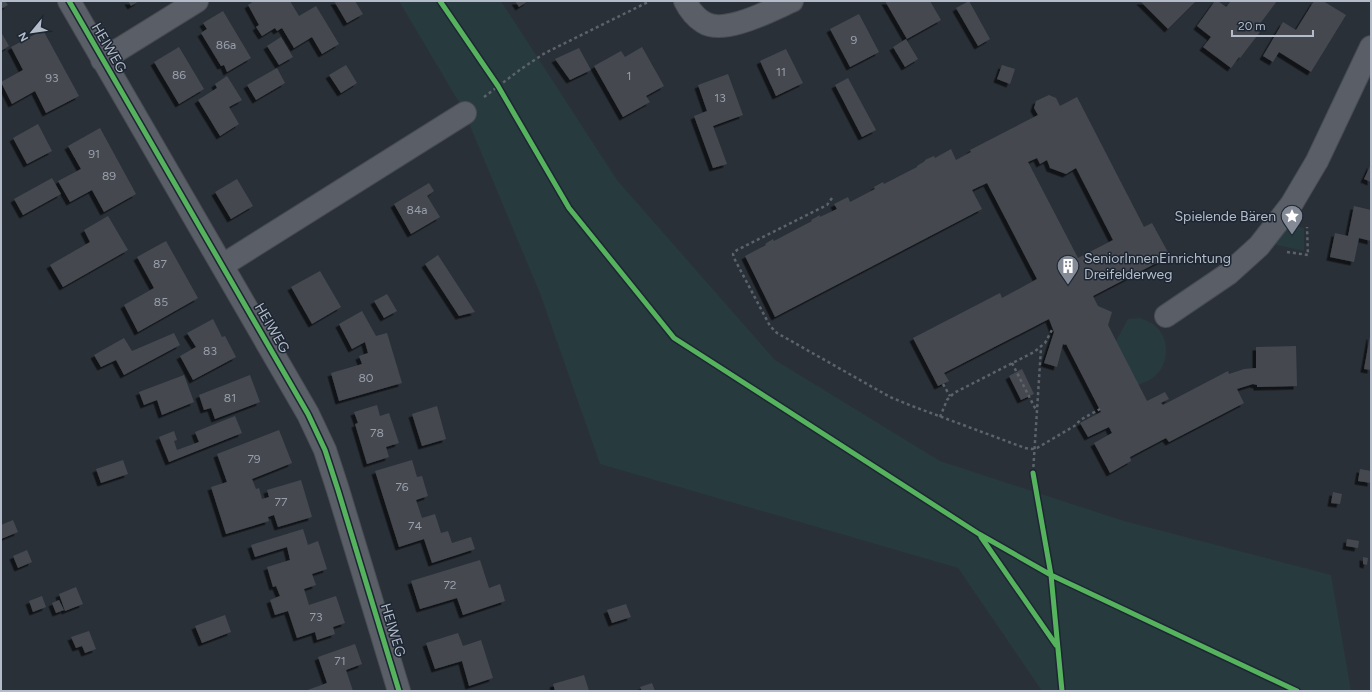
<svg xmlns="http://www.w3.org/2000/svg" width="1372" height="692" font-family="Figtree,sans-serif">
  <style>
    .green { fill: #273a3e }
    .building { fill: #444950; fill-rule: evenodd; filter: url(#shadow) }
    .lines { fill: none; stroke-linecap: round; stroke-linejoin: round }
    .minor-casing { stroke: #484c53; stroke-width: 24 }
    .path { stroke: #5d636a; stroke-width: 2.5; stroke-dasharray: 3 3; stroke-linecap: butt }
    .minor { stroke: #5a5e66; stroke-width: 22 }
    .cycleway-casing { stroke: #1d2633; stroke-width: 8 }
    .cycleway { stroke: #56b35d; stroke-width: 5 }
    .labels { text-anchor: middle; dominant-baseline: central; stroke-width: 3; stroke-linejoin: round; paint-order: stroke }
    .number-label { font-size: 12px; fill: #989fab }
    .street-label { font-size: 14px; fill: #b4bcc9; stroke: #1d2633 }
    .poi-label { font-size: 14px; fill: #b4bcc9; stroke: #1d2633; text-anchor: end }
  </style>
  <defs>
    <filter id="shadow"><feDropShadow dx="-3.5" dy="3.5" stdDeviation="0" flood-color="#0009"/></filter>
  </defs>
  <rect width="100%" height="100%" fill="#2a3038"/>
  <path class="green" d="M399,1H501L617,180L775,360L940,461L1124,521L1331,575L1351,691H1042L958,568L600,464L541,296L463,109Z
    M1289,224L1304,228V251L1273,244Z
    M1139,318C1147,320 1155,324 1160,331C1169,343 1168,363 1157,374C1152,380 1145,382 1138,385L1116,341L1128,319Z"/>
  <path class="building" d="M1,1H5L8,5L1,9Z
    M128,1H139L131,6Z
    M254,1H290L299,16L316,6L339,44L322,54L312,37L294,48L282,28L277,31L275,28L262,36L256,27L259,25L248,5Z
    M334,1H355L363,14L347,23Z
    M515,1H528L519,7Z
    M885,1H930L941,20L907,39Z
    M969,1L990,39L978,46L956,8Z
    M1140,1H1196L1168,29Z
    M1215,1H1218L1226,7L1231,1H1277L1256,29L1260,32L1240,58L1239,57L1231,68L1203,47L1211,37L1197,26Z
    M1314,1H1323L1346,15L1311,72L1279,52L1273,62L1263,56L1283,22L1296,30Z
    M223,11L251,58L227,72L224,65L221,66L201,33L207,29L203,23Z
    M859,14L879,52L850,67L830,29Z
    M43,30L79,96L46,113L35,91L12,104L1,82L23,70L11,47Z
    M1,32L9,46L1,51Z
    M281,37L293,57L279,65L267,46Z
    M906,39L918,59L905,67L893,47Z
    M179,47L204,89L179,104L154,62Z
    M642,47L664,86L646,96L650,102L623,117L594,66L621,51L625,57Z
    M579,48L591,70L570,80L555,59Z
    M786,49L803,83L776,96L760,61Z
    M346,65L357,83L341,93L329,75Z
    M1002,65L1015,69L1010,84L997,79Z
    M277,68L285,83L256,100L247,85Z
    M728,74L743,115L713,126L727,164L713,168L694,116L707,111L698,85Z
    M227,76L242,100L229,107L239,124L220,136L198,100L217,88L215,84Z
    M848,78L876,130L862,137L835,85Z
    M1049,95L1056,98L1060,106L1077,97L1144,227L1152,223L1170,256L1093,296L1098,306L1112,312L1108,325L1147,401L1165,392L1169,399L1161,403L1163,405L1228,371L1229,374L1244,369L1256,368V347L1296,346L1297,386L1257,387V385L1253,384L1237,389L1244,403L1169,442L1166,438L1130,457L1131,461L1110,473L1094,443L1112,433L1109,427L1088,437L1080,423L1101,412L1066,344L1065,345L1063,344L1057,367L1044,363L1054,332L1049,319L944,373L949,381L938,386L913,338L1000,293L1002,298L1037,279L987,183L972,190L982,209L775,317L745,256L766,245L765,244L773,239L774,241L812,221L811,220L820,215V217L837,209L834,204L848,197L850,202L875,189L874,187L883,182L884,184L917,167V166L925,161V160L934,156L935,158L951,149L956,160L971,152L970,150L1038,115L1034,108L1036,101ZM1037,158L1040,164L1047,160L1050,168L1066,174L1076,168L1113,240L1078,258L1028,162Z
    M38,124L52,151L27,164L13,138Z
    M100,128L136,194L104,212L92,190L70,202L58,181L81,169L68,146Z
    M1371,164V182L1364,179Z
    M52,178L61,194L23,215L14,199Z
    M237,179L253,206L231,219L215,192Z
    M429,183L434,191L427,196L440,217L411,234L394,204Z
    M1354,206L1371,210V241L1359,238L1354,262L1330,257L1335,233L1348,236Z
    M108,216L128,250L63,287L50,265L90,242L84,230Z
    M166,241L198,298L138,332L124,305L154,288L137,257Z
    M438,255L475,312L459,316L425,264Z
    M320,271L341,307L312,324L291,287Z
    M387,294L397,311L384,318L374,301Z
    M362,311L376,336L387,333L402,383L339,401L331,373L362,364L359,356L368,353L365,342L352,349L339,324Z
    M213,319L222,337L225,336L236,357L193,380L180,356L196,347L187,333Z
    M174,333L180,345L124,375L116,360L101,367L94,355L124,338L132,351Z
    M1370,336H1371V370L1364,369Z
    M1022,369L1034,394L1021,400L1009,376Z
    M184,375L194,402L162,415L157,400L144,405L139,392Z
    M250,375L260,402L215,419L211,408L204,410L199,395Z
    M377,405L380,416L389,413L399,443L386,447L389,457L367,464L355,424L358,423L354,412Z
    M437,406L446,439L422,446L412,414Z
    M235,416L242,433L169,462L159,437L174,431L177,440L174,441L177,450L199,442L195,432Z
    M279,430L292,463L252,479L256,489L259,488L262,499L269,497L267,490L301,480L312,517L278,527L274,515L268,517L269,521L226,534L211,487L227,482L217,454Z
    M123,460L128,474L101,483L96,469Z
    M412,460L417,477L422,476L428,496L416,500L422,518L435,514L441,533L448,531L452,543L471,537L475,549L432,563L424,539L399,547L375,471Z
    M1360,469L1371,471V483L1358,481Z
    M1333,492L1342,494L1340,504L1331,503Z
    M13,520L18,532L1,539V525Z
    M303,529L308,545L318,541L327,569L312,574L316,585L304,589L309,605L336,596L345,623L333,627L335,634L317,640L315,632L297,638L288,611L275,615L270,600L280,596L276,586L273,587L267,567L290,560L287,547L255,557L251,545Z
    M1347,539L1359,541L1358,548L1346,546Z
    M27,550L32,562L18,568L13,556Z
    M1363,557L1368,558L1367,565L1363,564Z
    M480,560L489,588L500,584L505,601L463,615L457,598L420,609L411,581Z
    M76,587L83,604L65,611L59,594Z
    M42,596L46,607L33,612L29,601Z
    M59,600L64,610L56,613L52,603Z
    M626,604L631,617L612,623L607,610Z
    M225,615L231,632L202,643L195,626Z
    M89,631L96,649L85,653L82,646L76,648L71,637Z
    M458,633L463,646L481,640L493,678L469,686L462,661L435,669L426,643Z
    M355,644L362,664L346,670L353,691H305L327,683L318,657Z
    M584,675L589,691H555L553,684Z
    M652,683L655,691H642L640,687Z"/>
  <g class="lines">
    <g class="minor-casing">
      <path id="minor" d="M69,1L308,414L325,450L338,490L399,691
        M685,1C689,9 695,17 703,22C724,36 771,10 792,1
        M102,60L197,1
        M223,265L465,113
        M1166,316L1228,274L1259,246L1291,205L1317,161L1371,47"/>
    </g>
    <path class="path" d="M484,97L521,69L545,53L650,1
      M832,198L827,205L737,250L733,254L734,258L770,326L777,333L890,397L912,406L1025,448L1032,449L1037,448L1076,425L1080,420L1100,409
      M1287,252L1308,255L1307,227
      M1012,363L1037,412
      M943,384L950,396
      M940,417L947,400L954,393L1034,352L1045,343L1053,328
      M1033,473L1041,348"/>
    <use href="#minor" class="minor"/>
    <g class="cycleway-casing">
      <path id="cycleway" d="M69,1L308,414L325,450L338,490L399,691
        M440,1L498,86L569,208L674,338L979,534L1051,575L1297,691
        M1033,473L1051,575L1062,691
        M981,537L1056,645"/>
    </g>
    <use href="#cycleway" class="cycleway"/>
  </g>
  <defs>
    <g id="sight-pin" transform="scale(1.15)"><path d="M0 17L-7.5 6A9.5 9.5 0 1 1 7.5 6Z" fill="#848b96" stroke="#1d2633"/><path d="M0-6L1.8-2.2L6-1.7L2.9 1.2L3.7 5.4L0 3.3L-3.7 5.4L-2.9 1.2L-6-1.7L-1.8-2.2Z" fill="#fff"/></g>
    <g id="building-pin" transform="scale(1.15)"><path d="M0 17L-7.5 6A9.5 9.5 0 1 1 7.5 6Z" fill="#848b96" stroke="#1d2633"/><path d="M-4-6H4V6H1V3H-1V6H-4ZM-2.5-4.3h1.7v1.8h-1.7ZM.8-4.3h1.7v1.8H.8ZM-2.5-1h1.7V.8h-1.7ZM.8-1h1.7V.8H.8Z" fill="#fff"/></g>
  </defs>
  <g fill-rule="evenodd">
    <use href="#sight-pin" x="1292" y="216"/>
    <use href="#building-pin" x="1068" y="266"/>
  </g>
  <g class="labels">
    <g class="number-label">
      <text x="854" y="40">9</text>
      <text x="226" y="45">86a</text>
      <text x="781" y="72">11</text>
      <text x="179" y="75">86</text>
      <text x="629" y="76">1</text>
      <text x="52" y="78">93</text>
      <text x="720" y="98">13</text>
      <text x="94" y="154">91</text>
      <text x="109" y="176">89</text>
      <text x="417" y="210">84a</text>
      <text x="160" y="264">87</text>
      <text x="161" y="302">85</text>
      <text x="210" y="351">83</text>
      <text x="366" y="378">80</text>
      <text x="230" y="398">81</text>
      <text x="377" y="433">78</text>
      <text x="254" y="459">79</text>
      <text x="402" y="487">76</text>
      <text x="281" y="502">77</text>
      <text x="415" y="526">74</text>
      <text x="450" y="585">72</text>
      <text x="316" y="617">73</text>
      <text x="340" y="661">71</text>
    </g>
    <g class="street-label">
      <text transform="translate(109 48) rotate(60)">HEIWEG</text>
      <text transform="translate(272 328) rotate(60)">HEIWEG</text>
      <text transform="translate(393 630) rotate(73)">HEIWEG</text>
    </g>
    <g class="poi-label">
      <text x="1276" y="216">Spielende Bären</text>
      <text x="1084" y="258" text-anchor="start">SeniorInnenEinrichtung<tspan x="1084" dy="16">Dreifelderweg</tspan></text>
    </g>
  </g>
  <rect width="1372" height="692" fill="none" stroke="#b4bcc9" stroke-width="4"/>
  <g transform="translate(32 32) rotate(241)" stroke="#1d2633" stroke-width="3" paint-order="stroke">
  <path d="M0-3L7 15L0 10L-7 15Z" fill="#b4bcc9"/>
  <text y="-6" font-size="11" font-weight="bold" text-anchor="middle" fill="#b4bcc9">N</text>
  </g>
  <path d="M1232 30v6h81v-6" fill="none" stroke="#b4bcc9" stroke-width="2"/>
  <text x="1238" y="30" font-size="12" fill="#b4bcc9" stroke="#1d2633" stroke-width="3" paint-order="stroke">20 m</text>
</svg>
